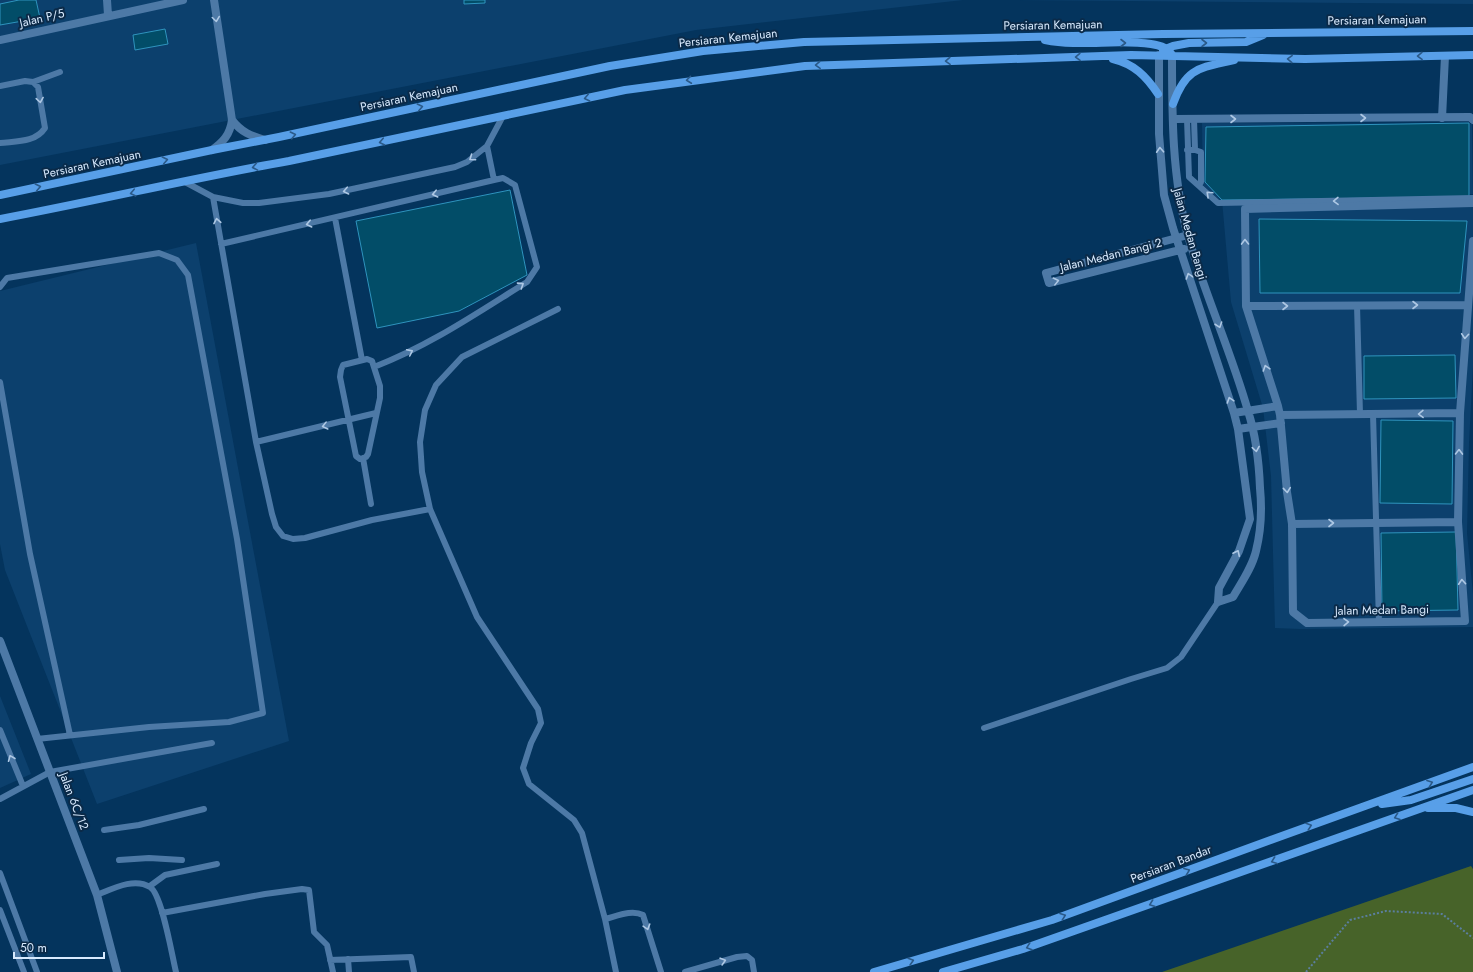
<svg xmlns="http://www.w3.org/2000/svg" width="1473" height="972" font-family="Jost,sans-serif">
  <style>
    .built { fill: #0c406d }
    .green { fill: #476329 }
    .building { fill: #024d68; stroke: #2f94be }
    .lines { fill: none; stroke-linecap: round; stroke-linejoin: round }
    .path { stroke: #5b7f9f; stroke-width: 2; stroke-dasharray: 2 2; stroke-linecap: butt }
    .service { stroke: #4d79a6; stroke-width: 6 }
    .minor { stroke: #4d79a6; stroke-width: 8 }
    .secondary { stroke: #589fe8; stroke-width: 8 }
    .oneway { stroke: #aec8e4 }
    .oneway2 { stroke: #2a5988 }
    .labels { text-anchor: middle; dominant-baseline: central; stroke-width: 4; stroke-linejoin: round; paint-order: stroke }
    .street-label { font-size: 12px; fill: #d8eafe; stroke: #0b2a48 }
  </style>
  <rect width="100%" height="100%" fill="#04345d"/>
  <path class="built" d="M0,0H963L696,30L0,165Z
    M1013,0H1473V4Z
    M1202,123L1472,124L1473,194L1253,199L1473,197V366L1469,443L1467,533L1473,594V627L1301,629L1275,628L1271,476L1263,408L1231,302L1222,200H1219L1203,185Z
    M196,243L289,741L97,804L5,570L0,544V291Z
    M0,696L31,774L0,788Z"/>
  <path class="green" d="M1471,866L1473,869V972H1162Z"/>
  <path class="building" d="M19,0H36L40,18L0,25V4Z
    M464,0H485V3L464,4Z
    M165,29L168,44L135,50L133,35Z
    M1469,123V197L1222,200L1205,182L1206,127Z
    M510,190L527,275L459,311L377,328L356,221Z
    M1259,219L1467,221L1460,293H1260Z
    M1455,355L1456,398L1364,399V356Z
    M1381,420L1453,421L1452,504L1380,503Z
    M1456,532L1458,610L1382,611L1381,533Z"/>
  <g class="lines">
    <path class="path" d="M1306,972L1350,920L1386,911L1442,914L1473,938"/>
    <path class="service" d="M33,82L60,72
      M0,86L25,81L33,82L38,87L45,128C35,143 16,141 0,143
      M1187,119L1189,177L1218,203L1473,198
      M1194,119L1195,150
      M1187,150H1195L1201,152V182L1199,185
      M185,182L213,197L243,203H259L329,194L455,167L467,162L487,146L503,116
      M213,197L256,442L272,514L276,527L283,536L293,539L305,538L372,520L430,509
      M335,218L362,360
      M221,244L494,180L487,146
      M0,287L7,278L159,253L177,260L188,275L237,539L263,713L229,722L149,727L37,739
      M1357,305L1360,414
      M558,309L462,357L436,385L425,410L420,442L422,472L430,509L477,617L538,709L541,723L531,743L523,768L529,784L574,820L582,833L605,919L616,972
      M367,359L372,361L380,386V398L368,454L366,457L360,459L356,456L340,377L341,370L343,365Z
      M374,367C429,346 477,313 527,282L537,267L515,185L503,178L494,180
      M0,382L30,554L70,735
      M1373,414L1379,622
      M256,442L376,413
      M363,458L371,504
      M984,728L1131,679L1167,668L1181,657L1218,602
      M0,730L23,786
      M0,799L50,772L212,743
      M104,830L139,825L204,809
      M119,860L149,858L182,860
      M0,873L37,972
      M150,886L165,875L217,864
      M97,895C112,889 134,877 150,887C162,894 172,956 176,972
      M0,910L24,972
      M162,913L265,894L302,889L309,890L314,932L327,945L333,972
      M605,919C617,916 632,909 643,915L661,972
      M348,959L349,972
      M330,960L411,957L414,972
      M685,972L737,957L747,956L752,960L754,972"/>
    <path class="minor" d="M107,0L108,15
      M0,40L183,0
      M1159,55V134L1164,195L1173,228L1234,413L1238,429L1250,519L1239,551L1219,588L1218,602L1233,597C1241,583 1252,568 1256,551C1261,531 1262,509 1260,488C1259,462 1256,436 1248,411C1231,351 1205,295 1188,236C1172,178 1172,115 1172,55
      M1442,118L1445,56
      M1174,119L1470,117L1473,120
      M232,120C241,132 251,136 265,140
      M212,150C223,142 230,135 232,120L214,0
      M1473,203L1245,209L1246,306L1278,406L1280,415L1287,492L1292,524L1293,612L1307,623L1465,621L1458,522L1460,413L1473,241
      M1184,249L1049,283L1046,273L1188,235
      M1246,306L1467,305
      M1234,413L1278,406
      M1280,415L1460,413
      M1238,429L1281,423
      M1292,524L1458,522
      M0,641L97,895L117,972"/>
    <path class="secondary" d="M1045,40C1080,47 1116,39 1151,44C1159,45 1168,48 1172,55
      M1163,50L1173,46L1189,43L1246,42L1263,35
      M1113,59C1134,64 1146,76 1158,94
      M1173,104C1186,67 1200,68 1234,60
      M0,195L212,150L279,137L610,66L703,51L804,42L1163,34L1473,31
      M0,219C96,201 192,178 289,161L625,90L805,66L1131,55L1305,59L1473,55
      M1382,804L1411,800L1473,779
      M1428,808H1456L1473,812
      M874,972L1052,920L1279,837L1473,767
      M943,972L1023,949L1473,790"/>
  </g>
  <defs><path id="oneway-chevron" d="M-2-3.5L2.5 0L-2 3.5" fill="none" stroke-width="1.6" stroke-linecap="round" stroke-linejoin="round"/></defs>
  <g class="oneway">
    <use href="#oneway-chevron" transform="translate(216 19) rotate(82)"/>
    <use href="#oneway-chevron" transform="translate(40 100) rotate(81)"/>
    <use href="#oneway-chevron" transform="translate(1363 118)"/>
    <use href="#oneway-chevron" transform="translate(1233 119)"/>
    <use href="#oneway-chevron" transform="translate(1160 150) rotate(-93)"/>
    <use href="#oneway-chevron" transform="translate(472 158) rotate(145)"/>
    <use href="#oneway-chevron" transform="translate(346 191) rotate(168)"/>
    <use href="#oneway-chevron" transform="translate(435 194) rotate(167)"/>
    <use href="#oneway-chevron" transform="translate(1209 194) rotate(-137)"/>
    <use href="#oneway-chevron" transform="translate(1336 201) rotate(179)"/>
    <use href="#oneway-chevron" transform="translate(217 221) rotate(-100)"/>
    <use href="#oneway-chevron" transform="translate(309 224) rotate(167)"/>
    <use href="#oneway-chevron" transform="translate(1245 242) rotate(-91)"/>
    <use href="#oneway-chevron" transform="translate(1189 276) rotate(-108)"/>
    <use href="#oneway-chevron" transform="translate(1056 281) rotate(-14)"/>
    <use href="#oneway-chevron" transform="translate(521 285) rotate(-33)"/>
    <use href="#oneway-chevron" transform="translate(1415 305)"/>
    <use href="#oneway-chevron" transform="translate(1285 306)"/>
    <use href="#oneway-chevron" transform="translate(1219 325) rotate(71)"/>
    <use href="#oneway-chevron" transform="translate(1465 336) rotate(94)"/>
    <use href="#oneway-chevron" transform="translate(410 352) rotate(-26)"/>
    <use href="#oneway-chevron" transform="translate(1266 368) rotate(-108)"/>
    <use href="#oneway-chevron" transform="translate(1230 400) rotate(-108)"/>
    <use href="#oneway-chevron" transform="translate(1421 414) rotate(179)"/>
    <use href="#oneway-chevron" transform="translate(325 426) rotate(166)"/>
    <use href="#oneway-chevron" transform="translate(1256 449) rotate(81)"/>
    <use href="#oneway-chevron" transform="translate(1459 452) rotate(-89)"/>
    <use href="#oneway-chevron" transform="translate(1287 490) rotate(84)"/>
    <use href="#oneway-chevron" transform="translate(1331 523)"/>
    <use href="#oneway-chevron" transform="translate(1237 553) rotate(-65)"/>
    <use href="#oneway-chevron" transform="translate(1462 582) rotate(-94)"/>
    <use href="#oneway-chevron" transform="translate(1346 622) rotate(-1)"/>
    <use href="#oneway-chevron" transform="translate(11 758) rotate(-112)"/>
    <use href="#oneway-chevron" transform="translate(647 927) rotate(73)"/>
    <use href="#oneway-chevron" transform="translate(723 961) rotate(-16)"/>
  </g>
  <g class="oneway2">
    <use href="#oneway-chevron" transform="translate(1123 43)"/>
    <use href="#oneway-chevron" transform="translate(1204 43)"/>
    <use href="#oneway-chevron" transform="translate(1420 56) rotate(179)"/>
    <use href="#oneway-chevron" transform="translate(1078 57) rotate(178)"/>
    <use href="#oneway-chevron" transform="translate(1290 59) rotate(-178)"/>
    <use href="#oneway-chevron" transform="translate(948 61) rotate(178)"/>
    <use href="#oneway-chevron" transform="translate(818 65) rotate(178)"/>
    <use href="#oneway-chevron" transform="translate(689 80) rotate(173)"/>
    <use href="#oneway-chevron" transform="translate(587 98) rotate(168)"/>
    <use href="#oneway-chevron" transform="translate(420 107) rotate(-12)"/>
    <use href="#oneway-chevron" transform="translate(293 135) rotate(-12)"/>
    <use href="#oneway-chevron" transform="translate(382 142) rotate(168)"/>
    <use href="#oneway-chevron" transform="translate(165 160) rotate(-12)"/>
    <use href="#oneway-chevron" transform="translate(255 167) rotate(170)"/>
    <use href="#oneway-chevron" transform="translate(38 187) rotate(-12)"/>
    <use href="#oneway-chevron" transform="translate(133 193) rotate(168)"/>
    <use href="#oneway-chevron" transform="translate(1430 783) rotate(-20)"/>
    <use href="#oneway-chevron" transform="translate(1397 817) rotate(160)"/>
    <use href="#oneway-chevron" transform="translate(1309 826) rotate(-19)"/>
    <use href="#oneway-chevron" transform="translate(1274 861) rotate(160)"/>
    <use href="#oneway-chevron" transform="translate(1187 871) rotate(-21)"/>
    <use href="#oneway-chevron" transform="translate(1152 904) rotate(160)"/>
    <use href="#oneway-chevron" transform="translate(1063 916) rotate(-20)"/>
    <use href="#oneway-chevron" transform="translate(1029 947) rotate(161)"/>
    <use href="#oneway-chevron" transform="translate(911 961) rotate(-16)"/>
  </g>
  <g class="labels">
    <g class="street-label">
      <text transform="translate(42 18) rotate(-13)">Jalan P/5</text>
      <text transform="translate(1377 20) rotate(-1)">Persiaran Kemajuan</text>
      <text transform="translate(1053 25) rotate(-1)">Persiaran Kemajuan</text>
      <text transform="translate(728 38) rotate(-6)">Persiaran Kemajuan</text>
      <text transform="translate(409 97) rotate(-12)">Persiaran Kemajuan</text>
      <text transform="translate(92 164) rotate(-12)">Persiaran Kemajuan</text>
      <text transform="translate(1190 234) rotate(74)">Jalan Medan Bangi</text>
      <text transform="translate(1111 255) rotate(-14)">Jalan Medan Bangi 2</text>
      <text transform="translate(1382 610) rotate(-1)">Jalan Medan Bangi</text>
      <text transform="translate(74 801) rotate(69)">Jalan 6C/12</text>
      <text transform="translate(1171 864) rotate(-21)">Persiaran Bandar</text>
    </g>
  </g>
  <path d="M14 952v6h90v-6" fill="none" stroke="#d8eafe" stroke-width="2"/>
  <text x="20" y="952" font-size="12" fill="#d8eafe" stroke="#0b2a48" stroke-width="3" paint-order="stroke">50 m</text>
</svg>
